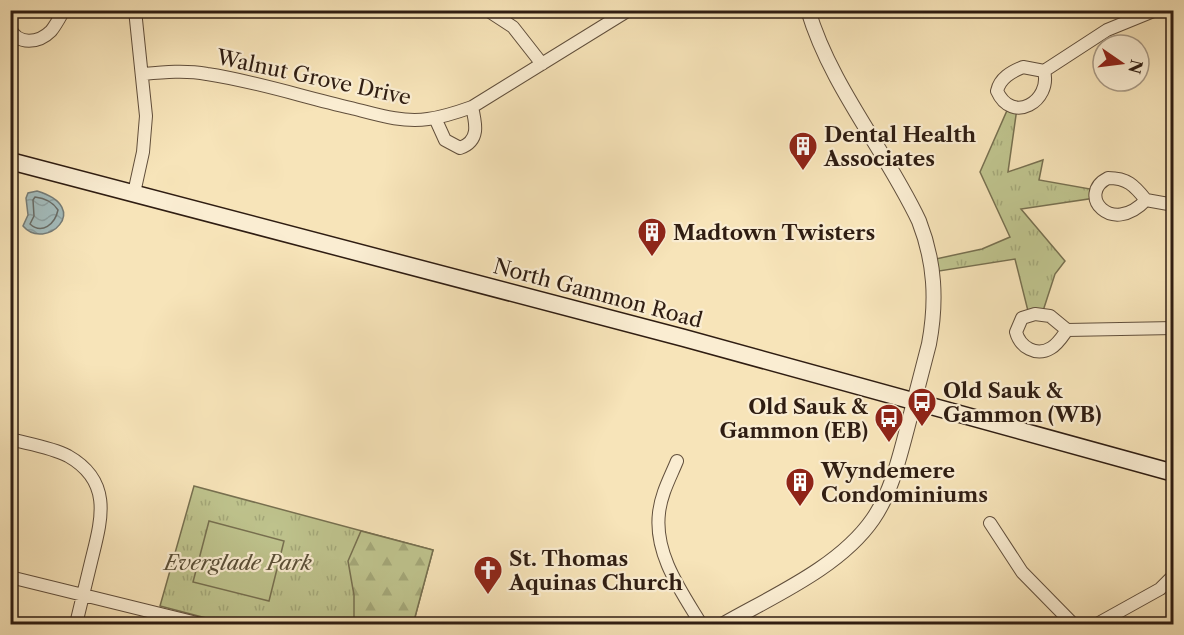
<svg xmlns="http://www.w3.org/2000/svg" width="1184" height="635" font-family="'Libre Caslon Text',serif">
  <style>
    .grass { fill: url(#grass-tufts); stroke: #777050; stroke-width: 1.5 }
    .forest { fill: url(#forest-firs); stroke: #777050; stroke-width: 1.5 }
    .pitch { fill: #bfc48e; stroke: #777050; stroke-width: 1.5 }
    .water { fill: url(#water-waves); stroke: #757c77; stroke-width: 1.5 }
    .lines { fill: none; stroke-linecap: round; stroke-linejoin: round }
    .shore { stroke: #696c66; stroke-width: 1.5 }
    .minor-casing { stroke: #614f3c; stroke-width: 14 }
    .tertiary-casing { stroke: #614f3c; stroke-width: 16 }
    .secondary-casing { stroke: #2f1d12; stroke-width: 19 }
    .minor { stroke: #faedd2; stroke-width: 12 }
    .tertiary { stroke: #faedd2; stroke-width: 14 }
    .secondary { stroke: #faedd2; stroke-width: 16 }
    .labels { text-anchor: middle; dominant-baseline: central; stroke-width: 4.5; stroke-linejoin: round; paint-order: stroke }
    .street-label { font-size: 21px; fill: #2f1d12; stroke: #faedd2 }
    .poi-label { font-size: 21px; font-weight: bold; fill: #2f1d12; stroke: #faedd2; text-anchor: start }
    .park-label { font-size: 21px; font-style: italic; fill: #5a4f37; stroke: #faedd2 }
  </style>
  <defs>
    <pattern id="grass-tufts" width="24" height="20" patternUnits="userSpaceOnUse" patternTransform="scale(1.5)"><rect width="24" height="20" fill="#bfc48e"/><path d="M3 7l-1-3M5 7V3M7 7l1-3M15 17l-1-3M17 17v-4M19 17l1-3" fill="none" stroke="#a4a879"/></pattern>
    <pattern id="forest-firs" width="22" height="20" patternUnits="userSpaceOnUse" patternTransform="scale(1.5)"><rect width="22" height="20" fill="#bfc48e"/><path d="M5 1l3.5 6h-7zM16 11l3.5 6h-7z" fill="#a4a879"/></pattern>
    <pattern id="water-waves" width="16" height="10" patternUnits="userSpaceOnUse" patternTransform="scale(1.5)"><rect width="16" height="10" fill="#a3bbbb"/><path d="M0 5q4-4 8 0t8 0" fill="none" stroke="#8da0a0"/></pattern>
  </defs>
  <rect width="100%" height="100%" fill="#f7e4b9"/>
  <filter id="stains"><feTurbulence type="fractalNoise" baseFrequency=".00333" numOctaves="4"/><feColorMatrix values="0 0 0 0 .2 0 0 0 0 .09 0 0 0 0 .02 0 0 0 .5 -.17"/></filter>
  <radialGradient id="worn" r=".72"><stop offset=".6" stop-color="#630" stop-opacity="0"/><stop offset="1" stop-color="#630" stop-opacity=".3"/></radialGradient>
  <path class="grass" d="M1009,106L1017,108L1008,172L1043,160L1039,180L1096,190L1095,198L1021,209L1065,261L1055,274L1042,314L1029,315L1015,259L933,272L931,260L982,249L1010,237L980,172Z
    M194,486L433,550L415,617L407,624H229L160,606Z"/>
  <path class="forest" d="M361,531L433,550L415,617L407,624H354V595L348,561Z"/>
  <path class="pitch" d="M209,521L284,541L269,601L193,582Z"/>
  <path class="water" d="M37,191C94,208 45,252 23,226L28,215L26,198L28,193Z"/>
  <g class="lines">
    <path class="shore" d="M35,197C44,198 53,202 58,210C55,224 42,235 30,224L34,216L33,200Z"/>
    <g class="minor-casing">
      <path id="minor" d="M487,10L513,27L542,64
        M10,13L12,10
        M10,28C18,46 39,43 51,31C56,25 60,17 64,10
        M1023,67L1044,71C1052,101 1012,125 997,91C1000,78 1011,72 1023,67Z
        M1044,71L1107,30L1156,10
        M143,74C164,72 186,70 207,74C255,81 303,97 351,108C375,114 402,123 428,119C443,117 458,112 472,107L629,10
        M435,118L445,140L460,148C480,141 476,124 472,107
        M1108,178C1127,178 1134,185 1146,200C1111,237 1076,194 1108,178Z
        M134,193L143,152L146,116L135,10
        M1146,200L1174,205
        M1035,314L1050,316L1067,330C1062,337 1058,344 1051,348C1036,357 1020,347 1016,332L1022,318Z
        M1067,330L1174,328
        M10,439C29,444 51,447 68,456C114,482 101,521 91,562C86,583 81,604 76,624
        M677,461C670,478 661,494 659,513C654,554 681,591 701,624
        M990,523L1022,572L1073,624
        M10,577L201,624
        M1097,624L1160,589L1174,575"/>
    </g>
    <g class="tertiary-casing">
      <path id="tertiary" d="M724,624C773,596 840,567 873,519C891,493 899,459 907,429C914,401 922,372 929,344C937,301 935,262 919,221C885,149 831,87 808,10"/>
    </g>
    <g class="secondary-casing">
      <path id="secondary" d="M10,161L684,338L1174,473"/>
    </g>
    <use href="#minor" class="minor"/>
    <use href="#tertiary" class="tertiary"/>
    <use href="#secondary" class="secondary"/>
  </g>
  <defs>
    <g id="building-pin" transform="scale(1.5)"><path d="M0 17L-7.5 6A9.5 9.5 0 1 1 7.5 6Z" fill="#8f2418" stroke="#faedd2"/><path d="M-4-6H4V6H1V3H-1V6H-4ZM-2.5-4.3h1.7v1.8h-1.7ZM.8-4.3h1.7v1.8H.8ZM-2.5-1h1.7V.8h-1.7ZM.8-1h1.7V.8H.8Z" fill="#fff"/></g>
    <g id="bus-pin" transform="scale(1.5)"><path d="M0 17L-7.5 6A9.5 9.5 0 1 1 7.5 6Z" fill="#8f2418" stroke="#faedd2"/><path d="M-5-6H5V4H4V6H2V4H-2V6H-4V4H-5ZM-3.5-4V0h7V-4ZM-3.5 1.2v1.5H-2V1.2ZM2 1.2v1.5H3.5V1.2Z" fill="#fff"/></g>
    <g id="church-pin" transform="scale(1.5)"><path d="M0 17L-7.5 6A9.5 9.5 0 1 1 7.5 6Z" fill="#8f2418" stroke="#faedd2"/><path d="M-1.2-6h2.4v3.5h3.3v2.4h-3.3V6h-2.4V-.1h-3.3v-2.4h3.3Z" fill="#fff"/></g>
  </defs>
  <g fill-rule="evenodd">
    <use href="#building-pin" x="803" y="146"/>
    <use href="#building-pin" x="652" y="232"/>
    <use href="#bus-pin" x="922" y="402"/>
    <use href="#bus-pin" x="889" y="418"/>
    <use href="#building-pin" x="800" y="482"/>
    <use href="#church-pin" x="488" y="570"/>
  </g>
  <g class="labels">
    <g class="street-label">
      <text transform="translate(314 77) rotate(12)">Walnut Grove Drive</text>
      <text transform="translate(598 293) rotate(15)">North Gammon Road</text>
    </g>
    <g class="poi-label">
      <text x="824" y="134">Dental Health<tspan x="824" dy="24">Associates</tspan></text>
      <text x="673" y="232">Madtown Twisters</text>
      <text x="943" y="390">Old Sauk &amp;<tspan x="943" dy="24">Gammon (WB)</tspan></text>
      <text x="868" y="406" text-anchor="end">Old Sauk &amp;<tspan x="868" dy="24">Gammon (EB)</tspan></text>
      <text x="821" y="470">Wyndemere<tspan x="821" dy="24">Condominiums</tspan></text>
      <text x="509" y="558">St. Thomas<tspan x="509" dy="24">Aquinas Church</tspan></text>
    </g>
    <g class="park-label">
      <text x="238" y="562">Everglade Park</text>
    </g>
  </g>
  <rect width="1184" height="635" fill="none" stroke="#f7e4b9" stroke-width="36"/>
  <rect x="12" y="12" width="1160" height="611" fill="none" stroke="#2f1d12" stroke-width="3"/>
  <rect x="18" y="18" width="1148" height="599" fill="none" stroke="#2f1d12" stroke-width="1.5"/>
  <g transform="translate(1121 63) rotate(104)"><circle r="28" fill="#faedd2" stroke="#a99a85" stroke-width="1.5"/>
  <path d="M0-4.5L10 22L0 15L-10 22Z" fill="#8f2418"/>
  <text y="-9" font-size="16" font-weight="bold" text-anchor="middle" fill="#2f1d12">N</text>
  </g>
  <rect width="100%" height="100%" filter="url(#stains)"/>
  <rect width="100%" height="100%" fill="url(#worn)"/>
</svg>
